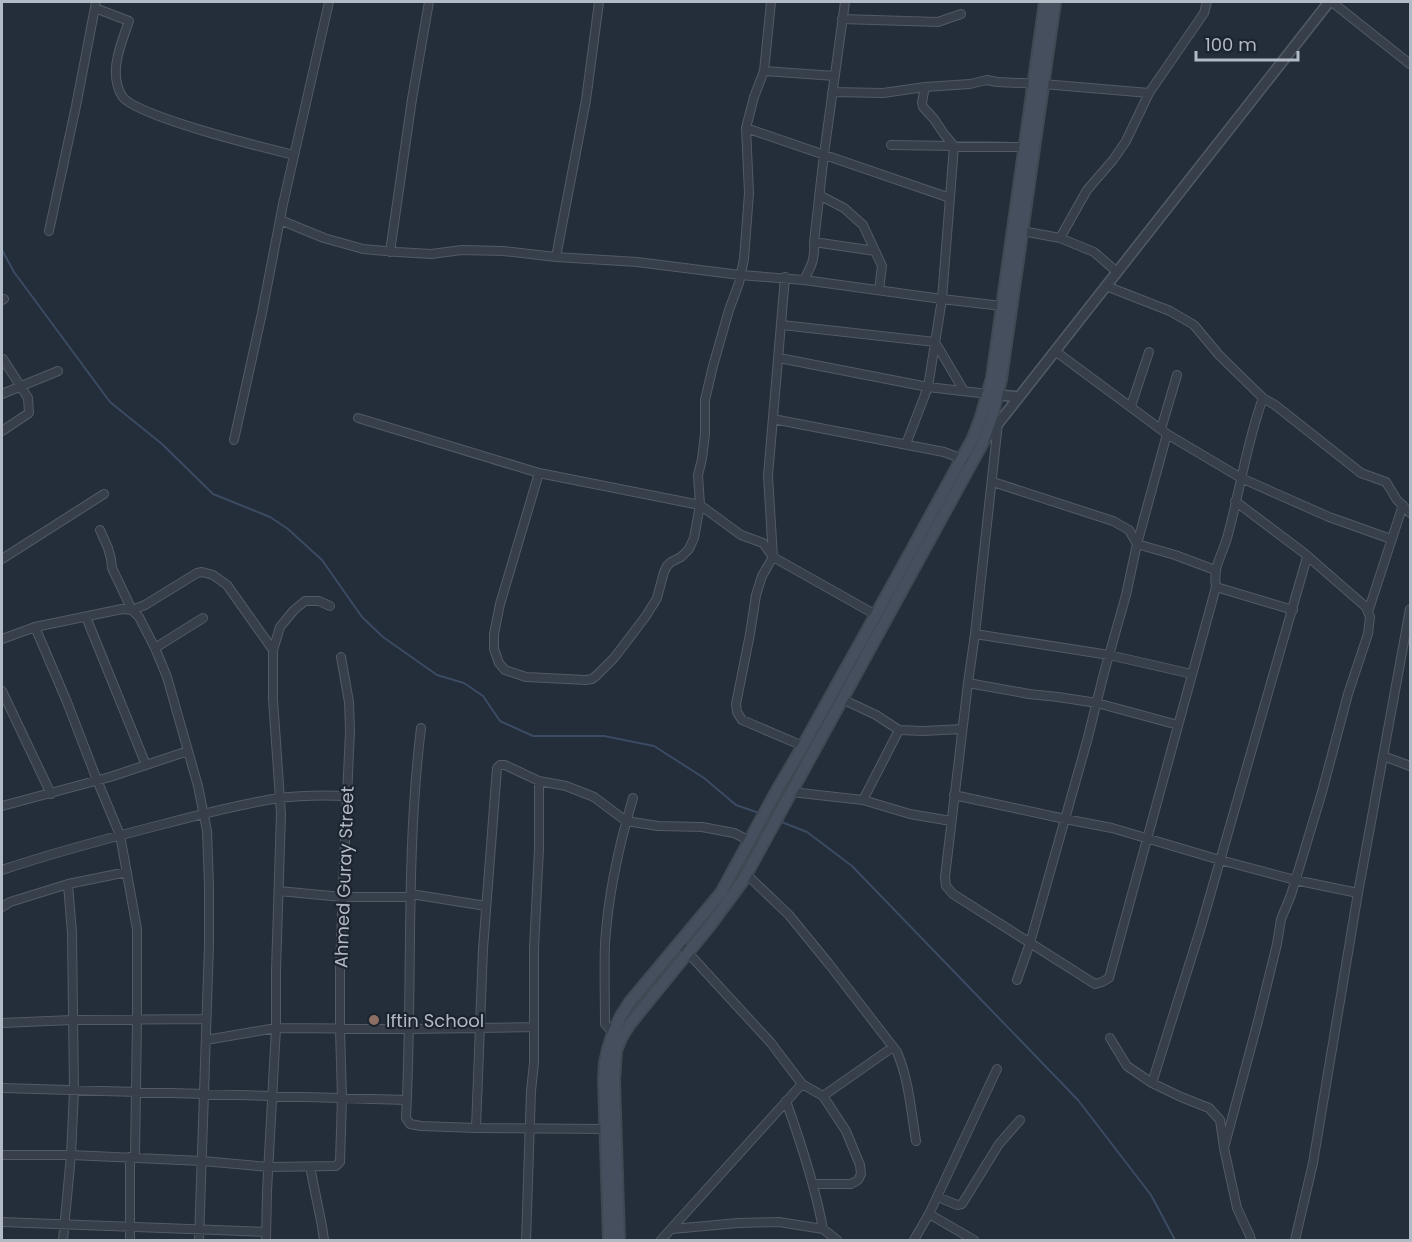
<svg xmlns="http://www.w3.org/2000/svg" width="1412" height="1242" font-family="Poppins,sans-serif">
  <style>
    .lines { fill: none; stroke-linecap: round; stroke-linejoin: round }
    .stream { stroke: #3a4b62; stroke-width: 2 }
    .minor-casing { stroke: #525a65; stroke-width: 10 }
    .tertiary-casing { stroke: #525a65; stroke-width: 12 }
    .secondary-casing { stroke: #404853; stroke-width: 14 }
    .minor { stroke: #373f4a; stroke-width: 8 }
    .tertiary { stroke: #373f4a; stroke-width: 9 }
    .secondary { stroke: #454f5d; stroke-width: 10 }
    .education-dot { fill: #8d6e63; stroke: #1c242f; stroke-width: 2 }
    .labels { text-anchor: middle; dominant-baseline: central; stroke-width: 4.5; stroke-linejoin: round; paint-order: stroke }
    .street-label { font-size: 18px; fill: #b2bac6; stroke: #1c242f }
    .poi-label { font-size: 18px; fill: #b2bac6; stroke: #1c242f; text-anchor: start }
  </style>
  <rect width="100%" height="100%" fill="#242d3a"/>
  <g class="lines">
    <path class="stream" d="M2,250L14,272L110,402L162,444L213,494L270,517L288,529L322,560L362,617L383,637L437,675L464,683L483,696L500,721L533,736H604L654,746L704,778L736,805L759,813
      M779,821L807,832L852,866L1078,1100L1151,1195L1175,1240"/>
    <g class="minor-casing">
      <path id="minor" d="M1332,2L1410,64
        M95,8L129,21C121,44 108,73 122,96C135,116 265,148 294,155
        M842,19L938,22L961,14
        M764,71L835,76
        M832,92L883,93L925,87L970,84L987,80L997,82L1043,84L1149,93
        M746,128L950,198
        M891,145L1024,147
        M819,195L844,208L863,225L882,266L879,290
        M280,220L324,238L363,249L397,252L431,254L462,250L503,251L556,257L637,262L740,275L804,280L942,299L1002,306
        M49,231L76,106L96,2
        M1022,231L1060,238L1094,252L1117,272
        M1060,238L1087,190L1113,160L1126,141L1149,93L1204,13L1207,2
        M814,242L875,251
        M390,252L412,99L429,2
        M556,257L586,100L599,2
        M785,277L768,476L773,557L762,576L756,595L750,634L736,704L737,712L742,720L803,746
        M804,280C812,265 815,259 814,242L824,154L845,2
        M1106,286L1170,311L1194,325L1219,355L1263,398
        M2,300L4,299
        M782,325L935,342L964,391
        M1055,351L1167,434L1241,478L1329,517L1391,539
        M779,358L928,387L988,394
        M2,394L58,371
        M1131,406L1149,352
        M358,418L539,473L700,505L741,535L763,543L773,557L876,615
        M773,419L944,452L965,460
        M998,423L975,634L968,683L945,877L946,886L953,894L1087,979L1095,984L1102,982L1109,978L1216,587C1213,566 1221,558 1227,538C1240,492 1246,444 1263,398L1275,405L1361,473L1386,482L1397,500L1410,513
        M1161,429L1177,375
        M2,431L29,413L28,398L3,359
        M234,440L262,313L283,204L329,2
        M906,444L928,387L942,299L954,146L944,134L934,119L923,107L922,102L925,87
        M539,473L500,604L494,634V649L499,663L505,670L526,677L586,680L592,679L597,675L614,658L646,616L657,598L664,572L667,566L671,562L681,557L689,549L694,538L700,505L698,475L702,459L705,434V400L713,366L729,310L739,283L744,259L749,193L746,128L754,97L764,71L771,2
        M993,482L1113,521L1129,530L1137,544L1175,555L1215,570
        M100,530L108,548L111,559L112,568L132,610L139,617L155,648L167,677L198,786L207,831L209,885V945L199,1240
        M2,559L104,494
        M1216,587L1293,610
        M1368,612L1403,505
        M86,617L146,765
        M35,627L67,702L97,780L120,835L137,929V1019L135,1157
        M975,634L1109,655L1192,674
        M2,639L35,627L122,609L132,610L145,605L197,573L202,572L213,575L227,585L273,650
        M155,648L203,618
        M968,683L1029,694L1058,697L1097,703L1178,725
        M2,691L51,794
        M842,699L876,715L899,730
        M421,728C405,857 413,988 406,1118L410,1124L421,1126L476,1128L608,1129
        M1383,756L1410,766
        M791,792L863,800L910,814L951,821
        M954,795L1065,819L1112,828L1220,860L1295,880L1358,893
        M863,800L899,730L923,731L962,729
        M2,806L110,777L188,751
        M2,870C55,852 109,838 164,824C202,814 240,804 279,798C302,795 325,795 348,796
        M746,874L789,915L829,964L897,1052C909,1080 911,1111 916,1141
        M279,891L342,897H411
        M411,894L486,906
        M2,907L10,902L68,884L127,872
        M680,944L771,1043L802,1084L823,1096L846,1131L860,1165L861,1174L858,1180L851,1184H813
        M1017,980L1030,943L1087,741L1104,673L1126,595L1137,544L1167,434
        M2,1023L72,1020L206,1019
        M613,1033L605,1024C605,997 604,971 605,944C608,895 619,845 633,798
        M1110,1038L1127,1066L1152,1083L1181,1097L1209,1108L1220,1120L1224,1148L1237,1208L1250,1236L1251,1240
        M206,1040L276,1028L409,1029L534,1027
        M1152,1083L1201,927L1307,557
        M2,1088L407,1100
        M823,1096L893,1047
        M786,1101C801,1143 815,1185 823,1229
        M476,1128L483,949L497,768L500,765H505L539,781L566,786L594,797L626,821L658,826L702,827L734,833L750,841
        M1224,1148L1258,1021L1277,944L1281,919L1291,895L1322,792L1348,694L1368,634L1370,617L1366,607L1304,553L1235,501
        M2,1155H71L202,1161L269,1167L336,1166L340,1162L342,1098L340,1029V970L343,885L350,731L349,702L341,657
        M310,1167L322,1226L324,1240
        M938,1197L957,1205L962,1204L999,1144L1020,1120
        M929,1214L974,1240
        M2,1222L266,1232
        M672,1229L738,1223L779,1222L823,1229L837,1240
        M63,1240L71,1155L74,1091L72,933L68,884
        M130,1240V1157
        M266,1240L267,1191L276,1028V970L281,814L273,699V650L280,627L294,610L305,601H319L330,606
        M526,1240L531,1091L534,1063V948L539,849V781
        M661,1240L802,1084
        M914,1240L929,1214L997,1069
        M1295,1240L1313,1163L1358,893L1410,609"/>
    </g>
    <g class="tertiary-casing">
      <path id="tertiary" d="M990,394L1019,397L1329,2
        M985,440L1019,397"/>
    </g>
    <g class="secondary-casing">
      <path id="secondary" d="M609,1240L604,1079L605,1063L608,1049L613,1033L621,1016L630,1002L721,893L776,792L803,746L897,577L973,438L981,417L992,378L1045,2
        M619,1240L614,1080L616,1051L621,1038L629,1025L711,924L742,882L982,444L991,420L1001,379L1055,2"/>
    </g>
    <use href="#minor" class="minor"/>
    <use href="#tertiary" class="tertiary"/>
    <use href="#secondary" class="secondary"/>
  </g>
  <circle class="education-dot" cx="374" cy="1020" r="6"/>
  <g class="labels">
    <g class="street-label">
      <text transform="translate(344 877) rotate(-88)">Ahmed Guray Street</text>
    </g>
    <g class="poi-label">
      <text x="386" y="1020">Iftin School</text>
    </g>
  </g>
  <rect width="1412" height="1242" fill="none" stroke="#b2bac6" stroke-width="6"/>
  <path d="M1196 51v9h102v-9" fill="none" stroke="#b2bac6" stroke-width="3"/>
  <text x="1205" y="51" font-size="18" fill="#b2bac6" stroke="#1c242f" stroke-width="4.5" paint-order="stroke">100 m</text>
</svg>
